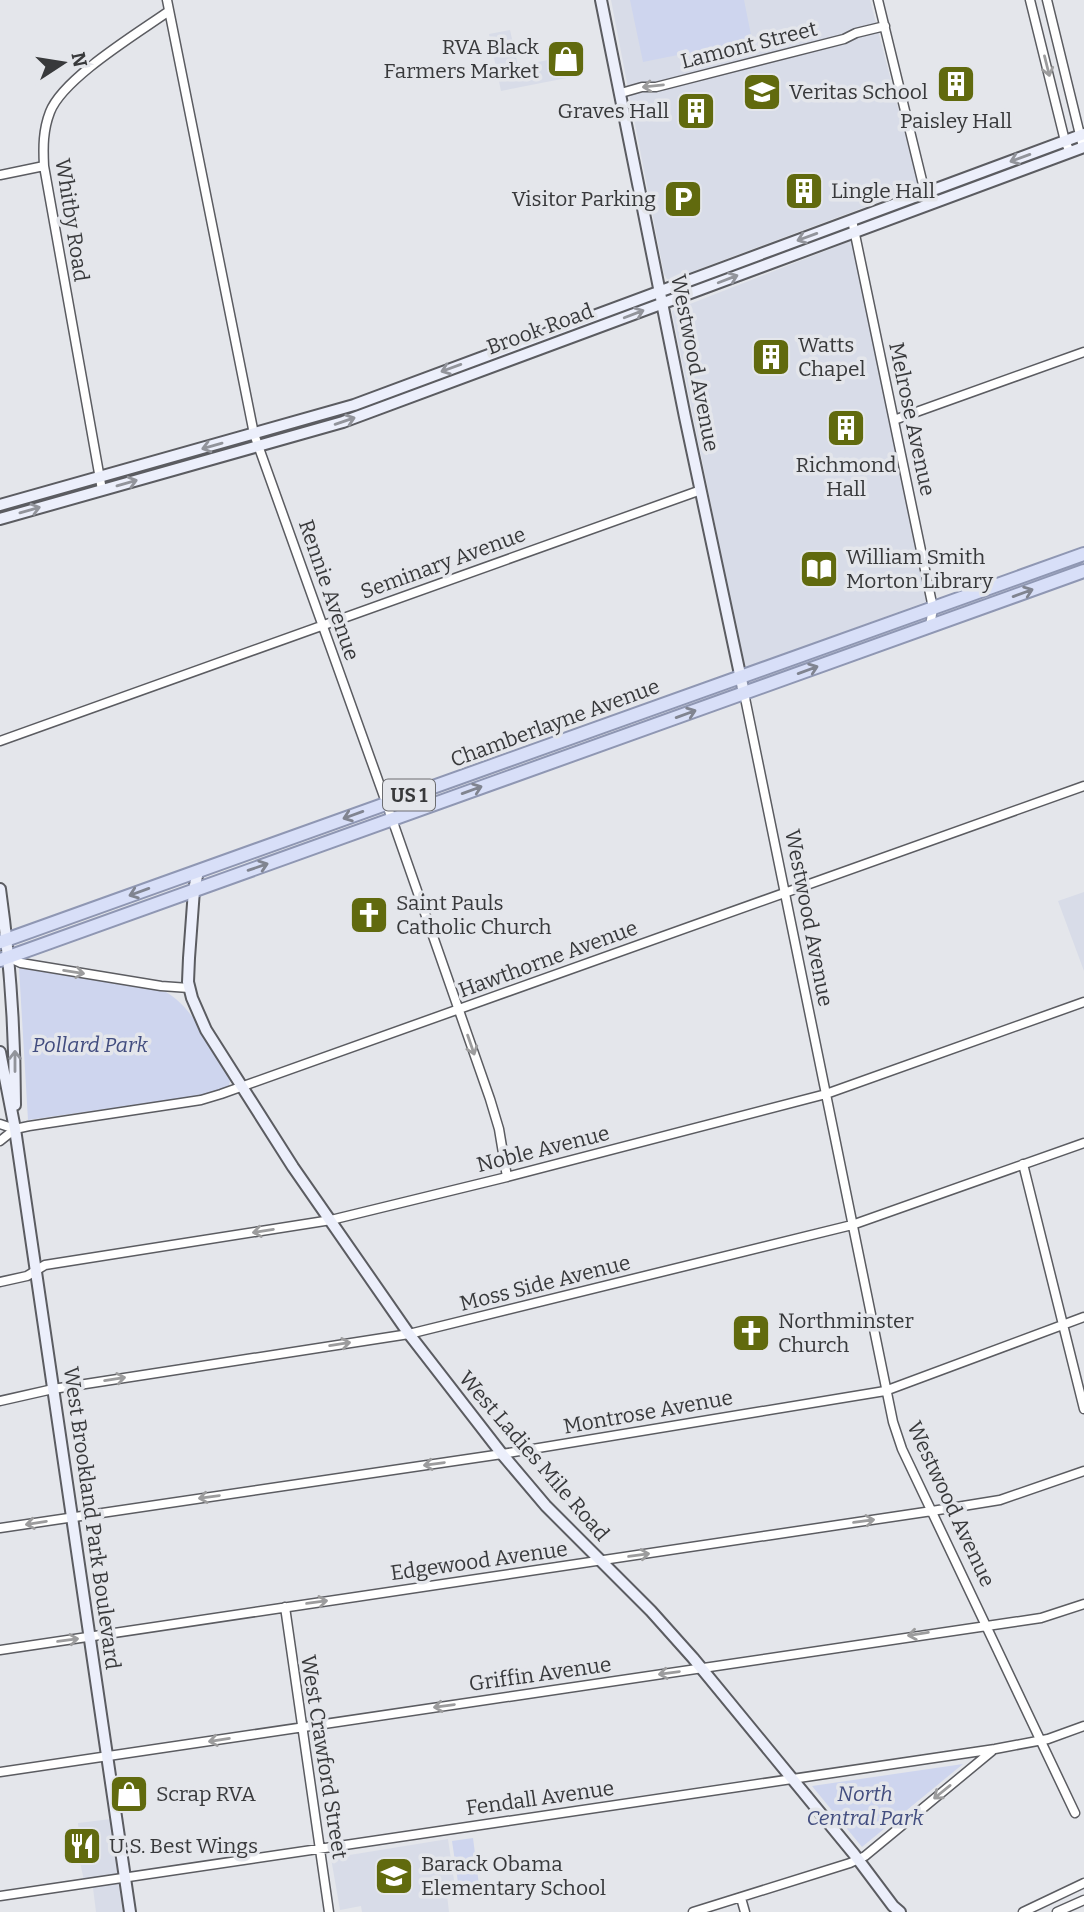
<svg xmlns="http://www.w3.org/2000/svg" width="1084" height="1912" font-family="Bitter,serif">
  <style>
    .built { fill: #d8dce8 }
    .green { fill: #ced5ee }
    .lines { fill: none; stroke-linecap: round; stroke-linejoin: round }
    .street-casing { stroke: #5b5c61; stroke-width: 11 }
    .secondary-casing { stroke: #5b5c61; stroke-width: 14 }
    .primary-casing { stroke: #8f97b3; stroke-width: 16 }
    .street { stroke: #fff; stroke-width: 8 }
    .secondary { stroke: #eceffb; stroke-width: 10 }
    .primary { stroke: #d8dff8; stroke-width: 12 }
    .oneway { stroke: #9c9c9d }
    .oneway2 { stroke: #92949b }
    .oneway3 { stroke: #808490 }
    .labels { text-anchor: middle; dominant-baseline: central; stroke-width: 7; stroke-linejoin: round; paint-order: stroke }
    .shield { fill: #e4e6eb; stroke: #6c6d70; stroke-width: 2 }
    .shield-label { font-size: 19px; font-weight: bold; fill: #38393b }
    .street-label { font-size: 21px; fill: #38393b; stroke: #e4e6eb }
    .poi-label { font-size: 21px; fill: #38393b; stroke: #e4e6eb; text-anchor: start }
    .park-label { font-size: 21px; font-style: italic; fill: #424d7f; stroke: #e4e6eb }
  </style>
  <rect width="100%" height="100%" fill="#e4e6eb"/>
  <path class="built" d="M611,0H870L918,184L916,188L670,280L667,279L664,274Z
    M510,30L518,66L578,54L582,75L501,91L489,34Z
    M853,240L928,601L744,669L672,311Z
    M1084,892V971L1058,901Z
    M111,1819L125,1912H96L92,1880L84,1881L80,1862L73,1854L72,1841L79,1835L78,1823Z
    M448,1839L456,1894L447,1895L449,1912H362L361,1906L340,1910L331,1858Z"/>
  <path class="green" d="M630,0H744L752,40L643,62Z
    M19,968L166,992C195,1009 210,1047 228,1075L230,1080L229,1087L204,1095L28,1120Z
    M963,1764L862,1847L812,1786Z
    M473,1838L479,1885L459,1889L452,1841Z"/>
  <g class="lines">
    <g class="street-casing">
      <path id="street" d="M167,0L254,434L392,819L490,1099L499,1129L507,1177
        M878,0L928,205
        M1030,0L1065,141L1070,152
        M1047,0L1083,147
        M621,93L642,87H656L844,39L856,33L885,26
        M0,175L44,166
        M852,220L933,608L930,626
        M894,420L1084,352
        M102,490L44,166C43,147 43,130 50,112C63,78 138,33 169,11
        M744,693L893,1422L902,1449L1075,1813
        M0,741L701,490
        M8,957L21,963L161,986L189,988
        M0,1124L15,1129
        M0,1141L15,1129L29,1126L201,1100L221,1094L1084,786
        M1023,1164L1084,1409
        M0,1282L27,1276L45,1265L331,1220L507,1177L826,1094L1084,1002
        M0,1401L53,1389L409,1334L852,1225L1084,1143
        M0,1528L502,1454L885,1391L1084,1317
        M285,1607L329,1912
        M0,1650L932,1511L1000,1500L1084,1471
        M0,1772L1041,1618L1084,1604
        M0,1896L995,1749L1048,1739L1084,1726
        M741,1898L745,1912
        M693,1912L850,1863L865,1856L992,1751
        M1023,1912L1084,1883
        M1057,1912L1084,1900"/>
    </g>
    <g class="secondary-casing">
      <path id="secondary" d="M601,0L685,417L744,693
        M0,505L354,405L1084,134
        M0,519L343,422L1084,147
        M198,871L194,890L189,958L188,982L192,998L206,1030L293,1167L409,1334L502,1454L546,1506L651,1611L693,1658L854,1854L893,1906L900,1912
        M0,889C10,960 15,1033 15,1105
        M0,1052L15,1129L130,1912"/>
    </g>
    <g class="primary-casing">
      <path id="primary" d="M0,942L1084,554
        M0,960L1084,571"/>
    </g>
    <use href="#street" class="street"/>
    <use href="#secondary" class="secondary"/>
    <use href="#primary" class="primary"/>
  </g>
  <defs><path id="oneway-shaft" d="M-6 0H5M1.5-3L5.5 0L1.5 3" fill="none" stroke-width="1.6" stroke-linecap="round" stroke-linejoin="round" transform="scale(1.75)"/></defs>
  <g class="oneway">
    <use href="#oneway-shaft" transform="translate(1047 66) rotate(76)"/>
    <use href="#oneway-shaft" transform="translate(653 86) rotate(174)"/>
    <use href="#oneway-shaft" transform="translate(74 972) rotate(9)"/>
    <use href="#oneway-shaft" transform="translate(471 1045) rotate(71)"/>
    <use href="#oneway-shaft" transform="translate(263 1231) rotate(171)"/>
    <use href="#oneway-shaft" transform="translate(340 1344) rotate(-9)"/>
    <use href="#oneway-shaft" transform="translate(115 1379) rotate(-9)"/>
    <use href="#oneway-shaft" transform="translate(434 1464) rotate(172)"/>
    <use href="#oneway-shaft" transform="translate(209 1497) rotate(172)"/>
    <use href="#oneway-shaft" transform="translate(864 1521) rotate(-8)"/>
    <use href="#oneway-shaft" transform="translate(36 1523) rotate(171)"/>
    <use href="#oneway-shaft" transform="translate(639 1555) rotate(-8)"/>
    <use href="#oneway-shaft" transform="translate(317 1602) rotate(-8)"/>
    <use href="#oneway-shaft" transform="translate(918 1634) rotate(171)"/>
    <use href="#oneway-shaft" transform="translate(68 1640) rotate(-8)"/>
    <use href="#oneway-shaft" transform="translate(669 1673) rotate(172)"/>
    <use href="#oneway-shaft" transform="translate(444 1706) rotate(172)"/>
    <use href="#oneway-shaft" transform="translate(219 1740) rotate(171)"/>
    <use href="#oneway-shaft" transform="translate(942 1792) rotate(141)"/>
  </g>
  <g class="oneway2">
    <use href="#oneway-shaft" transform="translate(1020 158) rotate(160)"/>
    <use href="#oneway-shaft" transform="translate(807 237) rotate(160)"/>
    <use href="#oneway-shaft" transform="translate(728 279) rotate(-21)"/>
    <use href="#oneway-shaft" transform="translate(634 314) rotate(-21)"/>
    <use href="#oneway-shaft" transform="translate(451 368) rotate(160)"/>
    <use href="#oneway-shaft" transform="translate(345 421) rotate(-19)"/>
    <use href="#oneway-shaft" transform="translate(212 446) rotate(164)"/>
    <use href="#oneway-shaft" transform="translate(127 483) rotate(-16)"/>
    <use href="#oneway-shaft" transform="translate(30 510) rotate(-16)"/>
    <use href="#oneway-shaft" transform="translate(15 1061) rotate(-90)"/>
  </g>
  <g class="oneway3">
    <use href="#oneway-shaft" transform="translate(1023 593) rotate(-20)"/>
    <use href="#oneway-shaft" transform="translate(808 670) rotate(-20)"/>
    <use href="#oneway-shaft" transform="translate(686 714) rotate(-20)"/>
    <use href="#oneway-shaft" transform="translate(472 790) rotate(-20)"/>
    <use href="#oneway-shaft" transform="translate(353 815) rotate(160)"/>
    <use href="#oneway-shaft" transform="translate(258 867) rotate(-19)"/>
    <use href="#oneway-shaft" transform="translate(139 892) rotate(160)"/>
  </g>
  <defs>
    <g id="shop-square" transform="scale(2.0125)"><rect x="-9" y="-9" width="18" height="18" rx="4" fill="#616a0e" stroke="#e4e6eb"/><path d="M-5-2.5h2.3a2.7 3.5 0 0 1 5.4 0H5L5.5 6h-11ZM-1.5-2.5h3a1.5 2.3 0 0 0-3 0Z" fill="#fff"/></g>
    <g id="building-square" transform="scale(2.0125)"><rect x="-9" y="-9" width="18" height="18" rx="4" fill="#616a0e" stroke="#e4e6eb"/><path d="M-4-6H4V6H1V3H-1V6H-4ZM-2.5-4.3h1.7v1.8h-1.7ZM.8-4.3h1.7v1.8H.8ZM-2.5-1h1.7V.8h-1.7ZM.8-1h1.7V.8H.8Z" fill="#fff"/></g>
    <g id="school-square" transform="scale(2.0125)"><rect x="-9" y="-9" width="18" height="18" rx="4" fill="#616a0e" stroke="#e4e6eb"/><path d="M0-5L7-2L0 1L-7-2ZM-4 1L0 2.5L4 1V4Q0 6-4 4Z" fill="#fff"/></g>
    <g id="parking-square" transform="scale(2.0125)"><rect x="-9" y="-9" width="18" height="18" rx="4" fill="#616a0e" stroke="#e4e6eb"/><path d="M-3.5-5.5H1a3.5 3.5 0 0 1 0 7H-1V5.5H-3.5ZM-1-3.4V-.6H.8a1.4 1.4 0 0 0 0-2.8Z" fill="#fff"/></g>
    <g id="library-square" transform="scale(2.0125)"><rect x="-9" y="-9" width="18" height="18" rx="4" fill="#616a0e" stroke="#e4e6eb"/><path d="M-6-4Q-3-5.5-.7-3.5V5Q-3 3-6 4ZM6-4Q3-5.5 .7-3.5V5Q3 3 6 4Z" fill="#fff"/></g>
    <g id="church-square" transform="scale(2.0125)"><rect x="-9" y="-9" width="18" height="18" rx="4" fill="#616a0e" stroke="#e4e6eb"/><path d="M-1.2-6h2.4v3.5h3.3v2.4h-3.3V6h-2.4V-.1h-3.3v-2.4h3.3Z" fill="#fff"/></g>
    <g id="restaurant-square" transform="scale(2.0125)"><rect x="-9" y="-9" width="18" height="18" rx="4" fill="#616a0e" stroke="#e4e6eb"/><path d="M-5-6h1v4h1v-4h1v4h1v-4h1v5L-1.5 .5V6h-2V.5L-5-1ZM5-6V6H3V1.5H1.5Q1.5-4 5-6Z" fill="#fff"/></g>
  </defs>
  <g fill-rule="evenodd">
    <use href="#shop-square" x="566" y="59"/>
    <use href="#building-square" x="956" y="84"/>
    <use href="#school-square" x="762" y="92"/>
    <use href="#building-square" x="696" y="111"/>
    <use href="#building-square" x="804" y="191"/>
    <use href="#parking-square" x="683" y="199"/>
    <use href="#building-square" x="771" y="357"/>
    <use href="#building-square" x="846" y="428"/>
    <use href="#library-square" x="819" y="569"/>
    <use href="#church-square" x="369" y="915"/>
    <use href="#church-square" x="751" y="1333"/>
    <use href="#shop-square" x="129" y="1794"/>
    <use href="#restaurant-square" x="82" y="1846"/>
    <use href="#school-square" x="394" y="1876"/>
  </g>
  <g class="labels">
    <rect class="shield" x="383" y="779.5" width="52" height="31" rx="5"/>
    <g class="shield-label">
      <text x="409" y="795">US 1</text>
    </g>
    <g class="street-label">
      <text transform="translate(749 45) rotate(-14)">Lamont Street</text>
      <text transform="translate(72 220) rotate(81)">Whitby Road</text>
      <text transform="translate(540 329) rotate(-20)">Brook Road</text>
      <text transform="translate(695 363) rotate(79)">Westwood Avenue</text>
      <text transform="translate(912 419) rotate(78)">Melrose Avenue</text>
      <text transform="translate(443 563) rotate(-20)">Seminary Avenue</text>
      <text transform="translate(329 590) rotate(71)">Rennie Avenue</text>
      <text transform="translate(555 723) rotate(-20)">Chamberlayne Avenue</text>
      <text transform="translate(809 918) rotate(79)">Westwood Avenue</text>
      <text transform="translate(548 959) rotate(-20)">Hawthorne Avenue</text>
      <text transform="translate(543 1149) rotate(-14)">Noble Avenue</text>
      <text transform="translate(545 1283) rotate(-14)">Moss Side Avenue</text>
      <text transform="translate(648 1412) rotate(-10)">Montrose Avenue</text>
      <text transform="translate(534 1456) rotate(49)">West Ladies Mile Road</text>
      <text transform="translate(951 1504) rotate(65)">Westwood Avenue</text>
      <text transform="translate(92 1518) rotate(82)">West Brookland Park Boulevard</text>
      <text transform="translate(479 1561) rotate(-8)">Edgewood Avenue</text>
      <text transform="translate(540 1674) rotate(-8)">Griffin Avenue</text>
      <text transform="translate(324 1757) rotate(81)">West Crawford Street</text>
      <text transform="translate(540 1798) rotate(-8)">Fendall Avenue</text>
    </g>
    <g class="poi-label">
      <text x="539" y="47" text-anchor="end">RVA Black<tspan x="539" dy="24">Farmers Market</tspan></text>
      <text x="789" y="92">Veritas School</text>
      <text x="669" y="111" text-anchor="end">Graves Hall</text>
      <text x="956" y="121" text-anchor="middle">Paisley Hall</text>
      <text x="831" y="191">Lingle Hall</text>
      <text x="656" y="199" text-anchor="end">Visitor Parking</text>
      <text x="798" y="345">Watts<tspan x="798" dy="24">Chapel</tspan></text>
      <text x="846" y="465" text-anchor="middle">Richmond<tspan x="846" dy="24">Hall</tspan></text>
      <text x="846" y="557">William Smith<tspan x="846" dy="24">Morton Library</tspan></text>
      <text x="396" y="903">Saint Pauls<tspan x="396" dy="24">Catholic Church</tspan></text>
      <text x="778" y="1321">Northminster<tspan x="778" dy="24">Church</tspan></text>
      <text x="156" y="1794">Scrap RVA</text>
      <text x="109" y="1846">U.S. Best Wings</text>
      <text x="421" y="1864">Barack Obama<tspan x="421" dy="24">Elementary School</tspan></text>
    </g>
    <g class="park-label">
      <text x="90" y="1045">Pollard Park</text>
      <text x="865" y="1794">North<tspan x="865" dy="24">Central Park</tspan></text>
    </g>
  </g>
  <g transform="translate(63 63) rotate(78)" stroke="#e4e6eb" stroke-width="5" paint-order="stroke">
  <path d="M0-5L12 26L0 18L-12 26Z" fill="#38393b"/>
  <text y="-10" font-size="19" font-weight="bold" text-anchor="middle" fill="#38393b">N</text>
  </g>
</svg>
